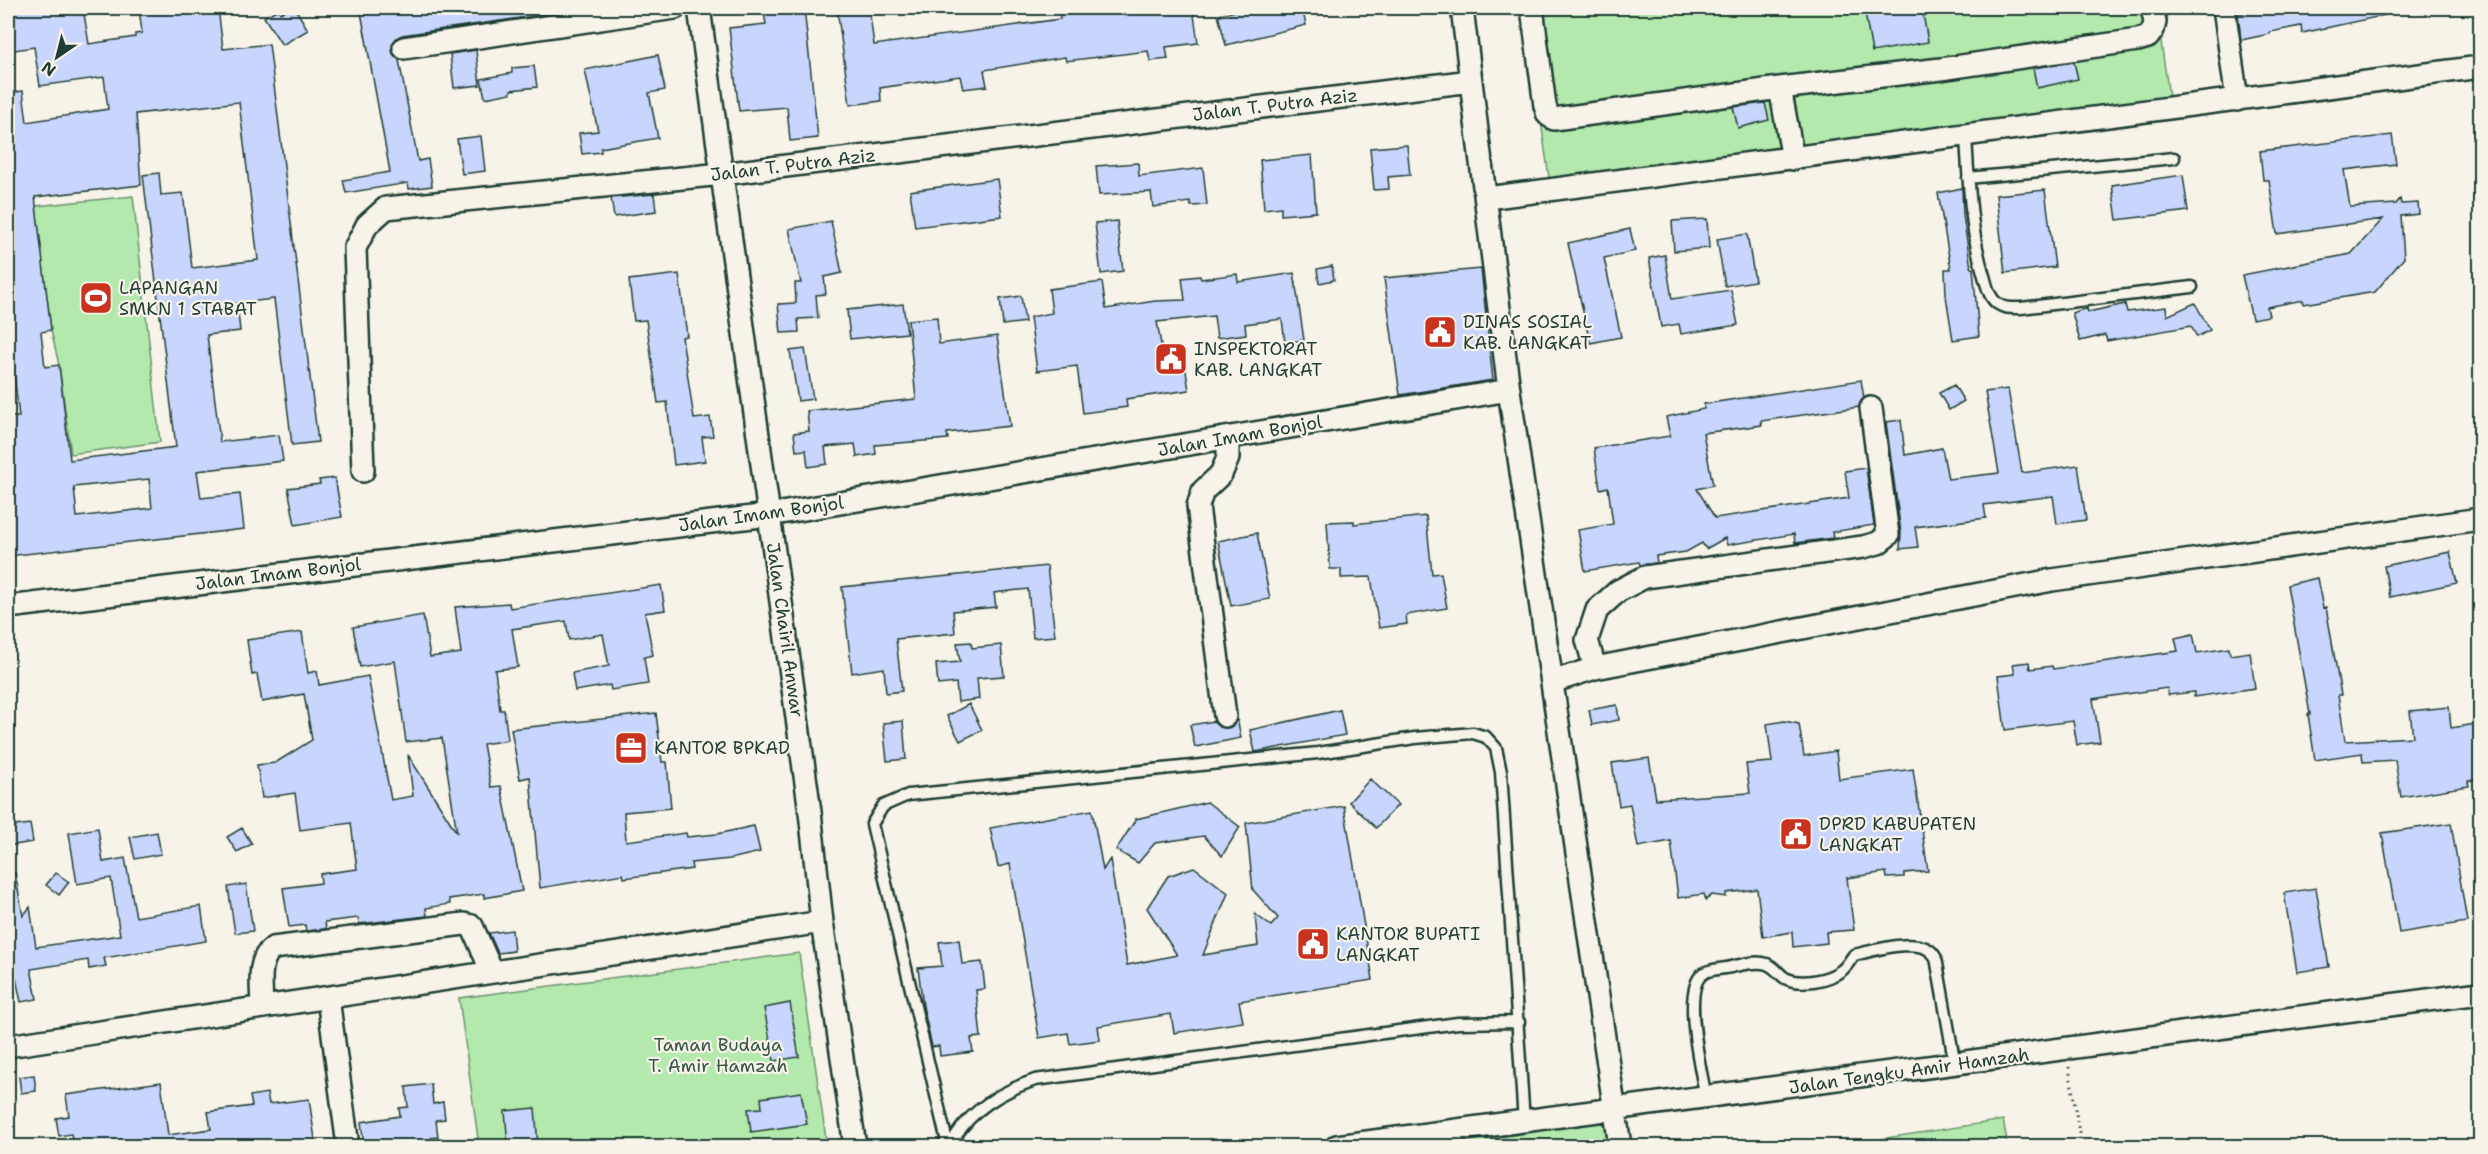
<svg xmlns="http://www.w3.org/2000/svg" width="2488" height="1154" font-family="'Shantell Sans',sans-serif">
  <style>
    .green { fill: #b3e9ac; stroke: #699370; stroke-width: 1.5 }
    .building { fill: #c8d5fc; stroke: #1f3d34; stroke-width: 1.5; fill-rule: evenodd }
    .lines { fill: none; stroke-linecap: round; stroke-linejoin: round }
    .lane-casing { stroke: #1f3d34; stroke-width: 15 }
    .street-casing { stroke: #1f3d34; stroke-width: 26 }
    .path { stroke: #1f3d34; stroke-width: 3; stroke-dasharray: 1.5 4.5; stroke-linecap: butt }
    .lane { stroke: #f7f3e8; stroke-width: 10 }
    .street { stroke: #f7f3e8; stroke-width: 21 }
    .labels { text-anchor: middle; dominant-baseline: central; stroke-width: 4.5; stroke-linejoin: round; paint-order: stroke }
    .street-label { font-size: 18px; fill: #1f3d34; stroke: #f7f3e8 }
    .poi-label { font-size: 18px; fill: #1f3d34; stroke: #f7f3e8; text-anchor: start }
    .park-label { font-size: 18px; fill: #355746; stroke: #f7f3e8 }
  </style>
  <rect width="100%" height="100%" fill="#f7f3e8"/>
  <filter id="ink" filterUnits="userSpaceOnUse"><feTurbulence type="fractalNoise" baseFrequency=".0167" numOctaves="2"/><feDisplacementMap in="SourceGraphic" scale="12" xChannelSelector="R" yChannelSelector="G"/><feConvolveMatrix kernelMatrix="1 2 1 2 8 2 1 2 1" color-interpolation-filters="sRGB"/></filter>
  <g filter="url(#ink)">
    <path class="green" d="M1525,8H2156L2170,103L1550,185Z
      M133,196L160,442L71,454L59,365L51,330L36,206Z
      M799,953L827,1146H479L459,998Z
      M1611,1115L1615,1146H1369Z
      M2003,1120L2008,1146H1834Z"/>
    <path class="building" d="M8,8H83L89,44L135,37V34L142,33L139,8H218L223,49L269,44L318,442L292,445L274,299L237,303L240,331L207,335L220,442L279,435L283,461L197,471L201,498L240,494L244,529L8,556V417H19L8,320V93L23,91L27,122L108,109L104,77L40,86L34,47L8,51ZM239,102L258,260L192,268L183,193L161,195L159,173L143,175L176,447L70,460L59,365L45,367L41,332L51,330L35,197L141,185L136,114ZM149,479L152,508L77,517L74,487Z
      M290,8H295L308,30L282,45L264,17L278,9L280,13Z
      M387,8H540L541,15L402,35L396,38L392,50L399,60L418,161L428,159L432,186L409,189L408,183L346,193L343,180L390,172L361,12Z
      M763,8H804L818,138L790,141L787,107L739,111L729,28L766,24Z
      M837,8H869L874,45L1060,19L1059,8H1193L1198,43L1166,47L1168,59L1150,61L1148,51L1066,61L1065,57L984,70L987,86L963,89L960,76L880,88L881,101L850,105Z
      M1249,8H1302L1306,25L1226,45L1218,15Z
      M1864,8H1922L1928,42L1872,52Z
      M2265,8L2266,12L2291,8H2386V15L2302,33L2301,26L2270,32V34L2241,40L2238,14Z
      M476,50L480,85L454,88L450,54Z
      M658,55L665,90L649,93L658,138L601,148V152L582,154L579,133L598,131L585,70Z
      M2074,62L2078,79L2037,88L2033,68Z
      M534,66L537,87L511,90V93L485,98L481,79L512,73V68Z
      M1765,103L1769,120L1738,128L1733,107Z
      M2392,135L2396,164L2344,170L2350,207L2396,204L2400,199L2401,204L2418,203L2419,214L2401,216L2404,258L2375,292L2304,304L2303,300L2267,307L2269,316L2252,319L2242,275L2351,254L2383,219L2277,234L2269,180H2263L2260,151Z
      M481,136L485,171L462,174L457,139Z
      M1407,145L1410,175L1388,177L1389,189L1374,190L1370,148Z
      M1312,155L1316,212L1281,215V207L1264,209L1260,160Z
      M1138,163L1139,176L1203,168L1207,205L1191,206L1190,202L1153,207L1151,192L1099,195L1096,166Z
      M2183,175L2188,211L2117,220L2112,185Z
      M997,179L1002,216L915,227L910,191Z
      M1962,188L1963,215L1971,268H1973L1979,336L1953,340L1946,296L1945,269H1951L1938,193Z
      M2045,190L2055,267L2005,273L1996,195Z
      M654,194L656,211L614,217L611,198Z
      M1707,219L1709,248L1674,251L1672,221Z
      M831,221L842,273L824,277L826,294L816,295L818,318L798,319L799,332L781,333L778,304L796,303L795,283H801L789,229Z
      M1117,221L1123,271L1101,274L1095,223Z
      M1630,229L1635,251L1604,258L1621,337L1590,343L1568,243Z
      M1747,234L1755,281L1725,286L1717,239Z
      M1665,255L1672,299L1731,290L1738,325L1681,334L1679,324L1661,327L1649,258Z
      M1332,266L1334,280L1319,283L1317,269Z
      M1481,269L1493,380L1400,395L1384,278Z
      M1294,273L1304,340L1285,343L1282,319L1245,324L1246,334L1217,338L1214,316L1157,322L1163,356L1183,353L1189,390L1126,399L1127,407L1083,413L1077,366L1037,371L1030,317L1052,313L1049,289L1102,282L1106,309L1155,301L1185,300L1182,278L1200,276L1201,279L1237,274L1238,282Z
      M679,274L687,336L682,337L694,419L710,417L713,436L702,437L705,461L674,465L667,402L658,403L646,320L634,321L629,280Z
      M1021,296L1025,322L1003,325L1000,299Z
      M2195,303L2210,330L2197,337L2191,326L2107,341L2105,335L2080,341L2072,313L2087,308L2088,312L2125,304L2127,312L2166,307L2167,316Z
      M903,304L907,333L850,339L847,310Z
      M937,317L939,344L997,336L1010,426L947,433L948,439L875,445L876,454L857,457L855,444L825,447L827,464L808,467L806,450L796,451L794,433L809,431L807,411L916,399L908,320Z
      M805,349L813,399L798,401L790,351Z
      M1861,380L1864,398L1859,407L1761,421L1762,425L1703,433L1713,485L1697,489L1715,518L1849,498L1845,471L1866,468L1874,525L1832,532L1833,538L1795,543L1794,534L1727,545L1725,538L1706,549L1702,543L1686,552L1656,556L1657,563L1640,565L1639,562L1585,571L1578,530L1613,524L1608,487L1600,489L1594,448L1670,436L1666,417L1704,409V404Z
      M1954,385L1964,401L1949,410L1939,393Z
      M2008,389L2022,473L2078,465L2086,520L2057,524L2053,496L1984,505L1986,518L1915,527L1918,547L1900,549L1901,533L1886,422L1901,420L1905,455L1942,448L1948,479L1999,473L1985,392Z
      M335,478L342,517L295,525L288,488L320,484L319,480Z
      M1426,516L1432,574L1441,573L1447,608L1406,615L1407,624L1379,628L1371,577L1341,578V569H1330L1327,522L1354,521V524Z
      M1257,533L1270,599L1231,606L1218,541Z
      M2450,552L2457,583L2390,597L2384,566Z
      M1047,566L1055,636L1033,638L1028,589L994,593L996,607L953,611L955,633L896,639L902,691L886,693L884,668L852,673L842,587Z
      M2317,578L2323,608L2326,607L2341,695H2338L2345,741L2413,737L2410,711L2449,707L2451,728L2481,723V779L2468,781L2469,786L2401,797L2395,760L2363,762L2362,753L2315,760L2308,714H2310L2287,585Z
      M661,585L665,610L645,613L653,655L644,657L648,684L611,690L610,685L575,691L572,673L609,666L603,634L569,640L566,621L512,629L518,667L495,670L500,710H504L508,740L483,744L491,787L501,786L522,891L484,898V894L449,899L450,904L426,908L427,916L359,924L358,918L325,922L326,929L306,931L305,925L289,927L283,888L321,883L320,874L357,869L351,823L300,830L295,793L262,798L257,765L275,763L312,740L304,694L262,702L257,674L252,675L247,640L302,632L308,673L317,671L319,685L368,676L391,800L413,796L408,755L457,833L442,738L406,742L395,661L360,667L353,627L423,615L430,657L461,653L455,607L509,603L510,608Z
      M2193,634L2197,653L2229,648L2230,655L2250,652L2255,688L2194,697V692L2168,695L2167,688L2093,699L2100,742L2077,745L2073,721L2005,730L1998,676L2015,674L2013,664L2029,662L2030,669L2052,666L2053,669L2178,651L2175,638Z
      M971,642L972,648L1001,645L1004,676L977,678L979,699L958,702L956,683L938,685L936,664L960,662L957,643Z
      M969,704L982,730L960,741L947,716Z
      M1617,705L1619,720L1592,725L1589,710Z
      M1340,710L1345,735L1255,752L1250,730Z
      M656,713L662,762H667L671,808L624,812L626,841L686,833L687,837L717,834L754,826L760,852L730,859L691,863L692,869L624,878L623,874L540,888L530,777L520,779L511,729Z
      M1237,718L1241,738L1195,747L1190,725L1214,721L1220,727L1227,728L1233,726Z
      M903,721L906,759L887,761L883,723Z
      M1784,721L1799,724L1804,756L1836,751L1839,779L1913,769L1928,871L1904,873V877L1887,878L1886,872L1847,878L1854,930L1826,932L1827,943L1793,947L1792,932L1763,937L1757,889L1726,893V897L1712,895L1706,900L1704,894L1678,898L1671,841L1638,847L1630,804L1619,806L1612,763L1649,758L1656,799L1750,793L1746,764L1772,762L1767,724Z
      M1370,779L1398,805L1376,828L1349,802Z
      M1207,802L1240,827L1222,856L1204,836L1155,843L1138,863L1116,850L1136,819Z
      M1344,806L1373,980L1239,1001L1243,1022L1174,1033L1171,1014L1098,1026L1100,1040L1070,1044L1068,1033L1039,1038L1010,864L998,867L990,828L1092,810L1103,870L1110,859L1127,965L1177,955L1147,908L1168,876L1194,867L1228,893L1203,955L1258,946L1255,914L1271,926L1278,918L1253,890L1246,823Z
      M2451,823L2467,922L2399,933L2382,833Z
      M30,824L33,842L8,846V827Z
      M98,828L103,862L125,858L136,917L201,906L206,941L104,958L106,966L89,969L88,960L31,969L37,999L21,1002L8,941V874L15,873L23,916L30,907L36,947L120,935L111,878L77,884L69,833Z
      M242,828L252,844L237,852L227,837Z
      M157,832L161,854L135,859L130,837Z
      M56,873L69,882L59,895L46,885Z
      M246,884L253,931L235,933L228,887Z
      M2316,888L2329,967L2297,972L2284,893Z
      M512,930L514,951L498,953L489,933Z
      M959,940L962,964L982,962L985,989L976,990L981,1037L971,1038L973,1052L940,1056L939,1046L932,1047L923,1006L918,968L942,966L939,942Z
      M790,1003L799,1057L774,1061L764,1008Z
      M34,1075L36,1091L21,1093L19,1077Z
      M161,1082L168,1135L211,1129L208,1112L252,1106L250,1096L267,1093L269,1104L309,1099L316,1146H152V1144L131,1146H73L71,1134L59,1136L56,1118L69,1116L66,1095Z
      M431,1084L433,1104L443,1102L445,1119L436,1120L438,1137L431,1138L432,1146H364L361,1122L400,1116L399,1108L408,1107L406,1087Z
      M801,1092L807,1124L751,1132L748,1109L762,1108L761,1098Z
      M535,1108L538,1146H508L505,1111Z"/>
    <g class="lines">
      <g class="lane-casing">
        <path id="lane" d="M1966,137C1969,184 1970,230 1984,276C1987,286 1989,298 1998,304C2005,309 2012,308 2021,308L2192,287
          M1968,178L2174,158
          M1706,1098C1702,1074 1680,987 1704,973C1710,969 1723,969 1731,967C1741,965 1756,960 1767,964C1775,967 1779,974 1785,978C1801,986 1829,980 1842,970C1847,966 1850,960 1854,955C1872,951 1922,935 1934,955C1937,958 1937,965 1938,969L1955,1065
          M948,1146L872,824L883,806L908,795L1318,753L1415,738L1473,733L1486,737L1496,748L1501,772L1524,1122
          M950,1146C967,1112 1000,1092 1035,1080L1458,1023L1519,1022"/>
      </g>
      <g class="street-casing">
        <path id="street" d="M699,8L810,812L822,922L855,1146
          M1462,8L1509,390L1620,1146
          M1532,8L1545,106L1548,115L1554,119L1780,88L1941,69L2138,40L2148,37L2153,30L2155,22L2152,8
          M2224,8L2237,100
          M404,48L675,8
          M1780,88L1793,159
          M1487,198L2480,67
          M363,471L355,248L367,225L386,208L722,174L1471,81
          M8,607L769,515L1509,390
          M1595,668L1587,640L1597,610L1618,591L1645,577L1863,547L1878,543L1888,535L1871,408
          M1552,682L1595,668L2052,580L2480,519
          M1225,716L1198,506L1203,491L1221,474L1228,458V438
          M328,998L348,1146
          M262,1007C262,988 256,960 273,948L464,924L472,926L492,972
          M8,1046L822,922
          M1337,1146L2480,993"/>
      </g>
      <path class="path" d="M2069,1067L2081,1146"/>
      <use href="#lane" class="lane"/>
      <use href="#street" class="street"/>
    </g>
  </g>
  <defs>
    <g id="stadium-square" transform="scale(1.725)"><rect x="-9" y="-9" width="18" height="18" rx="4" fill="#c8321e" stroke="#f7f3e8"/><path d="M0-5a6.5 5 0 1 0 0 10a6.5 5 0 1 0 0-10ZM-3.5-1.8h7v3.6h-7Z" fill="#fff"/></g>
    <g id="civic-square" transform="scale(1.725)"><rect x="-9" y="-9" width="18" height="18" rx="4" fill="#c8321e" stroke="#f7f3e8"/><path d="M-.6-6.5H3V-4.5H.6V-3L4-1V1h2V6H-6V1h2V-1L-.6-3ZM-1.2 2.5V6h2.4V2.5Z" fill="#fff"/></g>
    <g id="office-square" transform="scale(1.725)"><rect x="-9" y="-9" width="18" height="18" rx="4" fill="#c8321e" stroke="#f7f3e8"/><path d="M-6-3h4V-5.5h4V-3h4V5H-6ZM-1-4.5V-3h2v-1.5ZM-6 0V1H6V0Z" fill="#fff"/></g>
  </defs>
  <g fill-rule="evenodd">
    <use href="#stadium-square" x="96" y="298"/>
    <use href="#civic-square" x="1440" y="332"/>
    <use href="#civic-square" x="1171" y="359"/>
    <use href="#office-square" x="631" y="748"/>
    <use href="#civic-square" x="1796" y="834"/>
    <use href="#civic-square" x="1313" y="944"/>
  </g>
  <g class="labels">
    <g class="street-label">
      <text transform="translate(1275 105) rotate(-7)">Jalan T. Putra Aziz</text>
      <text transform="translate(793 165) rotate(-7)">Jalan T. Putra Aziz</text>
      <text transform="translate(1240 436) rotate(-10)">Jalan Imam Bonjol</text>
      <text transform="translate(761 514) rotate(-8)">Jalan Imam Bonjol</text>
      <text transform="translate(278 574) rotate(-7)">Jalan Imam Bonjol</text>
      <text transform="translate(785 630) rotate(82)">Jalan Chairil Anwar</text>
      <text transform="translate(1909 1071) rotate(-8)">Jalan Tengku Amir Hamzah</text>
    </g>
    <g class="poi-label">
      <text x="119" y="288">LAPANGAN<tspan x="119" dy="21">SMKN 1 STABAT</tspan></text>
      <text x="1463" y="322">DINAS SOSIAL<tspan x="1463" dy="21">KAB. LANGKAT</tspan></text>
      <text x="1194" y="349">INSPEKTORAT<tspan x="1194" dy="21">KAB. LANGKAT</tspan></text>
      <text x="654" y="748">KANTOR BPKAD</text>
      <text x="1819" y="824">DPRD KABUPATEN<tspan x="1819" dy="21">LANGKAT</tspan></text>
      <text x="1336" y="934">KANTOR BUPATI<tspan x="1336" dy="21">LANGKAT</tspan></text>
    </g>
    <g class="park-label">
      <text x="718" y="1045">Taman Budaya<tspan x="718" dy="21">T. Amir Hamzah</tspan></text>
    </g>
  </g>
  <rect width="2488" height="1154" fill="none" stroke="#f7f3e8" stroke-width="30"/>
  <rect x="15" y="15" width="2458" height="1124" fill="none" stroke="#1f3d34" stroke-width="2" filter="url(#ink)"/>
  <g transform="translate(57 57) rotate(215)" stroke="#f7f3e8" stroke-width="4.5" paint-order="stroke">
  <path d="M0-4.5L10 22L0 15L-10 22Z" fill="#1f3d34"/>
  <text y="-9" font-size="16" font-weight="bold" text-anchor="middle" fill="#1f3d34">N</text>
  </g>
</svg>
